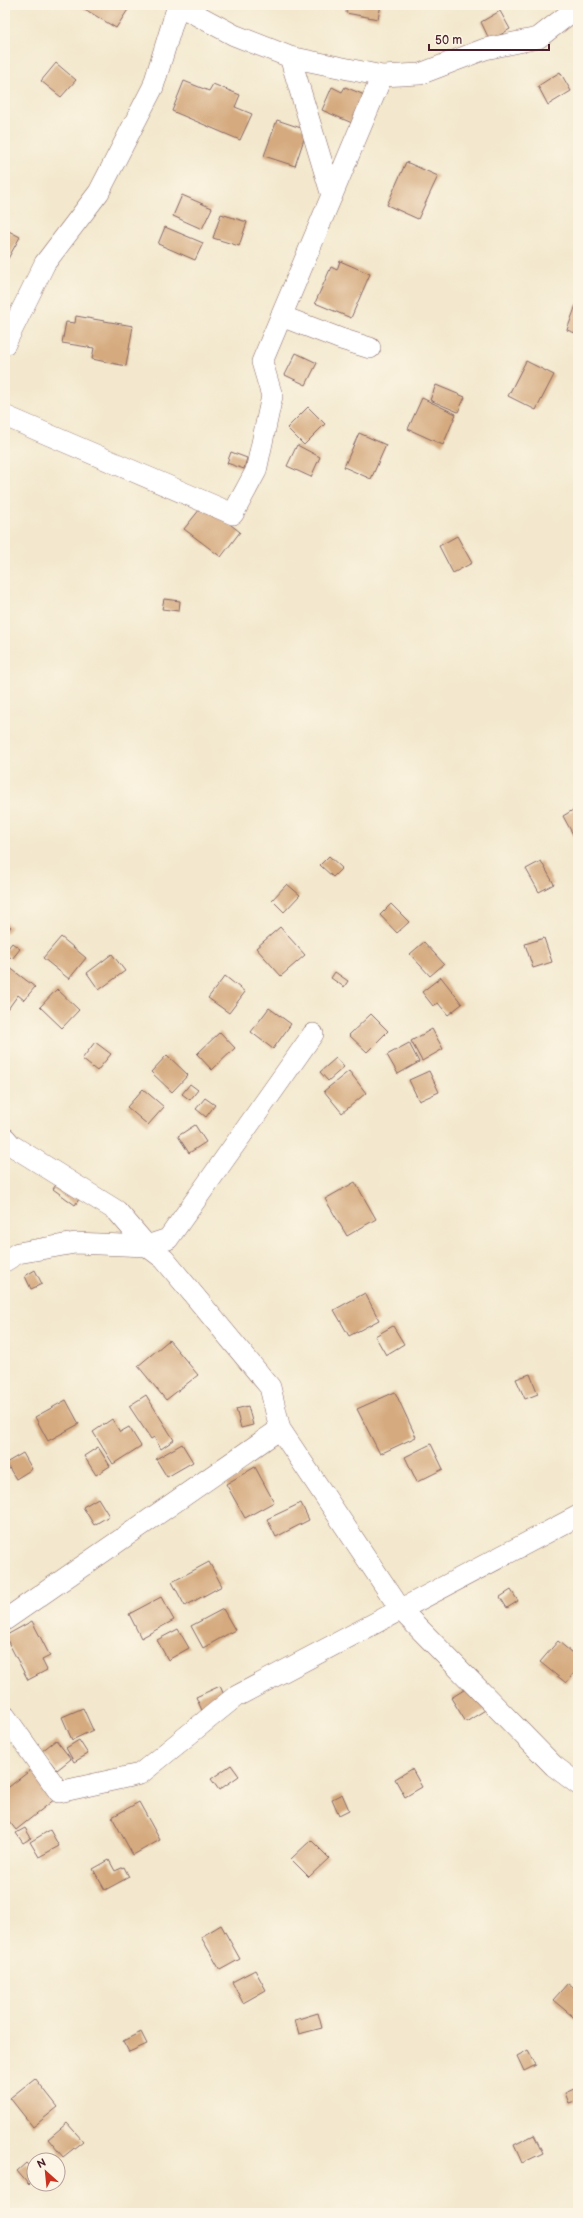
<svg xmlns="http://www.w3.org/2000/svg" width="583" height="2218" font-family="'Balsamiq Sans',sans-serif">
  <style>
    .building { fill: #d5aa7f }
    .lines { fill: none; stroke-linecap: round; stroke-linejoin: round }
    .minor-casing { stroke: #856564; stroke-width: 22 }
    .minor { stroke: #fff; stroke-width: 21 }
  </style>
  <rect width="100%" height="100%" fill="#fcf5e5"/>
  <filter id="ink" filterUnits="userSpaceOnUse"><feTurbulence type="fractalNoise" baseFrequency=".025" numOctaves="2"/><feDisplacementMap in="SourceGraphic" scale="8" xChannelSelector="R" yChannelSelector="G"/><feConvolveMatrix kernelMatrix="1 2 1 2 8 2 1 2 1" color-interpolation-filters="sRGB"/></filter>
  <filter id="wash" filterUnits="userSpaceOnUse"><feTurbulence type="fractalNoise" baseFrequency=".012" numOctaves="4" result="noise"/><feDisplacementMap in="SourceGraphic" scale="16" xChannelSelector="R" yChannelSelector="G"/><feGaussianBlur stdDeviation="0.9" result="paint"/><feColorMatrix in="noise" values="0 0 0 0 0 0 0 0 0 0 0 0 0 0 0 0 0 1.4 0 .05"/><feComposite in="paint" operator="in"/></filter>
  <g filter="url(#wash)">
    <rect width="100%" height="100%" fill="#f3e8cd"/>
    <g id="blocks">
      <path class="building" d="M78,5H131L116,28Z
        M347,5H381L378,19L346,13Z
        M500,11L510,29L490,41L481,22Z
        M56,63L76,80L61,97L41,81Z
        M560,72L571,91L548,105L538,86Z
        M184,81L209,91L213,84L240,95L235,107L252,114L240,140L172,111Z
        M332,87L342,92L345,87L372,98L359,126L322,110Z
        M277,120L307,130L295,166L264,156Z
        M406,162L438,176L418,219L387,205Z
        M182,195L212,208L202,229L173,216Z
        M221,214L247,222L239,246L213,238Z
        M165,227L203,243L195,260L158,244Z
        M5,229L20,237L5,264Z
        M340,261L370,274L351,318L315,303L331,267L337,270Z
        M576,305H578V334L567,330Z
        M76,316L133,326L126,366L92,359L94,348L62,343L66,322L75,323Z
        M296,353L317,363L306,385L285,375Z
        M526,361L554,375L536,410L508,396Z
        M436,385L465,397L458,412L430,400Z
        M422,398L456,414L443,445L408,429Z
        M308,407L325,424L304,445L287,428Z
        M359,433L386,445L371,479L344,467Z
        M297,445L320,457L311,477L287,466Z
        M231,452L247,458L244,469L227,463Z
        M204,504L240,532L221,557L184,529Z
        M457,536L472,563L453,573L439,546Z
        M164,599L180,601L179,611L162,609Z
        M578,807V839L576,840L563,816Z
        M329,856L342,868L333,877L320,865Z
        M541,861L554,884L539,892L526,869Z
        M287,884L300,895L284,912L272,900Z
        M391,904L409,922L397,933L380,915Z
        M5,921L11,927L5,934Z
        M280,927L305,955L281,976L256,948Z
        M61,937L86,958L69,979L43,958Z
        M544,938L552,962L533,968L525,944Z
        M424,942L444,964L430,976L410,954Z
        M12,943L20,949L12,959L5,952Z
        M112,954L125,971L99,990L87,973Z
        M5,964L35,987L24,1000L18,995L8,1009L5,1007Z
        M335,972L348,981L344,987L331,978Z
        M225,976L245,992L229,1013L208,998Z
        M441,977L462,1004L448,1015L438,1003L433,1006L422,992Z
        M57,989L79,1010L62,1028L40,1007Z
        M269,1008L291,1024L273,1049L251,1032Z
        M371,1014L388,1031L367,1052L349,1035Z
        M432,1029L443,1049L422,1061L411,1041Z
        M220,1032L235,1048L212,1070L197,1054Z
        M95,1042L111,1054L97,1071L82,1059Z
        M409,1043L419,1062L398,1074L387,1055Z
        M167,1055L188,1075L172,1092L151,1072Z
        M336,1058L344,1067L328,1081L320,1072Z
        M349,1071L366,1093L342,1113L324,1091Z
        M429,1071L439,1092L419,1101L409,1080Z
        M190,1084L198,1090L190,1100L182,1094Z
        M143,1089L164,1107L148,1125L127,1107Z
        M205,1098L215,1105L206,1117L196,1109Z
        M195,1125L206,1142L189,1153L178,1136Z
        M65,1172L87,1188L75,1205L53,1189Z
        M355,1182L376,1219L347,1236L325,1199Z
        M35,1270L42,1284L31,1289L25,1276Z
        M365,1293L379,1320L349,1336L334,1310Z
        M393,1326L404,1344L386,1355L375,1336Z
        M169,1340L198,1375L166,1400L138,1366Z
        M530,1374L538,1394L525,1399L516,1379Z
        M395,1392L416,1437L380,1454L357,1409Z
        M146,1395L174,1440L161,1449L154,1437L151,1439L129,1406Z
        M66,1400L79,1424L48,1441L35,1417Z
        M248,1406L253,1425L241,1428L236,1409Z
        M112,1419L120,1432L129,1427L141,1446L113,1464L93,1432Z
        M182,1444L193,1462L167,1477L156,1459Z
        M431,1444L443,1469L417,1482L405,1457Z
        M98,1447L110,1466L96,1475L84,1456Z
        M23,1453L32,1469L16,1479L6,1463Z
        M255,1467L274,1502L245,1518L226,1484Z
        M98,1498L109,1516L94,1525L83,1507Z
        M301,1503L309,1520L276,1537L267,1519Z
        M209,1562L222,1586L185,1606L172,1582Z
        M511,1590L518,1601L507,1608L500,1597Z
        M161,1597L174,1620L141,1638L129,1614Z
        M223,1609L235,1630L203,1648L191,1626Z
        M32,1621L50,1656L42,1660L47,1670L28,1680L5,1636Z
        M178,1629L189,1648L168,1660L157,1640Z
        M558,1641L578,1658V1668L566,1683L540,1662Z
        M480,1680L495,1704L466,1722L451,1698Z
        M220,1686L228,1704L204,1715L196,1697Z
        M83,1708L93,1730L72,1740L62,1717Z
        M56,1740L71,1759L57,1770L42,1751Z
        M79,1740L88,1754L74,1762L66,1748Z
        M231,1765L239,1776L219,1790L211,1779Z
        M32,1769L55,1799L16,1830L5,1816V1790Z
        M412,1769L422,1787L405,1797L395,1779Z
        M342,1794L349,1810L339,1815L332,1799Z
        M139,1802L160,1840L133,1855L112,1817Z
        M25,1828L31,1838L23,1843L16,1833Z
        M50,1830L59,1846L39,1857L30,1842Z
        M311,1840L329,1858L309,1877L291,1859Z
        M109,1860L115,1871L124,1867L129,1877L105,1890L93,1869Z
        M221,1925L240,1959L220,1970L201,1937Z
        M255,1970L266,1990L243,2003L232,1982Z
        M568,1983L578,1991V2021L553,2000Z
        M318,2013L322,2028L299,2034L295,2020Z
        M141,2032L147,2044L129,2052L123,2041Z
        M528,2050L536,2065L524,2071L517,2056Z
        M35,2078L58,2107L33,2127L10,2098Z
        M574,2089L578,2100L569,2103L565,2093Z
        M67,2123L83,2141L63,2157L48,2139Z
        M534,2135L543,2153L522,2163L514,2145Z
        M26,2163L34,2171V2180L29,2185L17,2171Z"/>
    </g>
  </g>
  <g filter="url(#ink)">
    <use href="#blocks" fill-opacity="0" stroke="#856564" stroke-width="1"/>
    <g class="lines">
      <g class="minor-casing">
        <path id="minor" d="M290,57L332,196
          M382,76L420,74L485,49L538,38L578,7
          M281,316L341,339L370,348
          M5,344L45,263L99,192L153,87L178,5
          M5,416L233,514L256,471L272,396L262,362L382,76L290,57L234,35L178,5
          M5,1138L11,1145L117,1211L147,1246L164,1259L270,1387L280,1429
          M5,1261L18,1253L75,1243L147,1246L168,1239L313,1034
          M5,1620L280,1429L401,1610L554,1766L578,1784
          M5,1716L59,1792L140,1774L235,1697L578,1516"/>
      </g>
      <use href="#minor" class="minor"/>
    </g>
  </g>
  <rect width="583" height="2218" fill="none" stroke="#fcf5e5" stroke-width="20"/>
  <g transform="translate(46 2172) rotate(333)"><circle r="19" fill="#fcf5e5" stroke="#b59f9b"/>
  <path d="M0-3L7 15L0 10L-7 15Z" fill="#c8321e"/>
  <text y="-6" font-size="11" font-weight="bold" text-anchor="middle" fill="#4a1f2b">N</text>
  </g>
  <path d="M429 44v6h120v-6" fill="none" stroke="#4a1f2b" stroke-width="2"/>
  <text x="435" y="44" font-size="12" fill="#4a1f2b" stroke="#fcf5e5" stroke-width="3" paint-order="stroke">50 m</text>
</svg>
